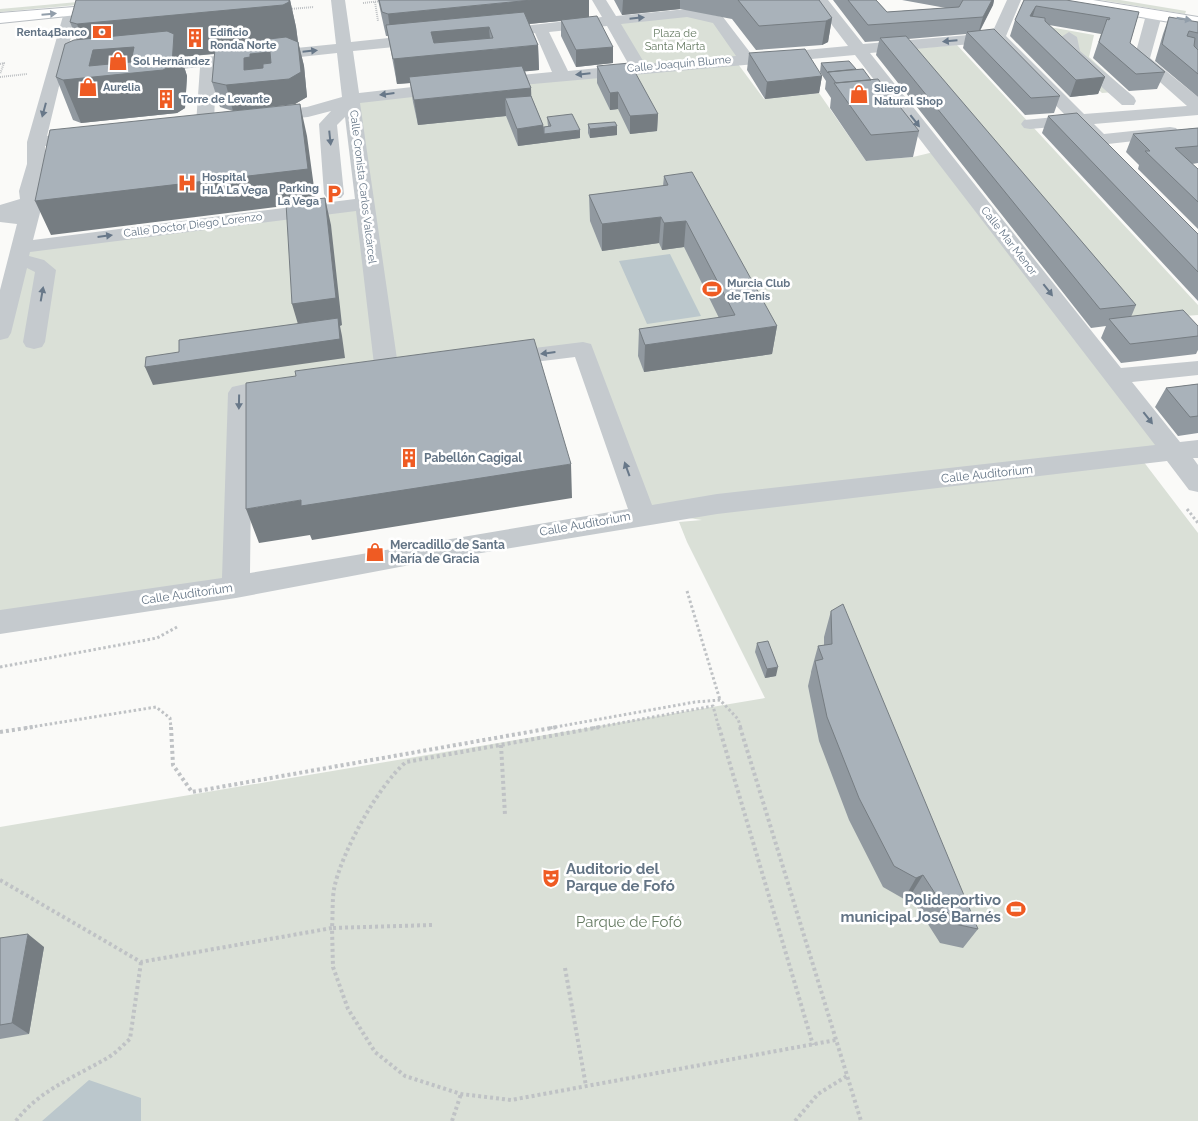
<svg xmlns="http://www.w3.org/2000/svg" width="1198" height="1121" font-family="Raleway,sans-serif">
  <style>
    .green { fill: #dae0d7 }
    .water { fill: #bbc7cc }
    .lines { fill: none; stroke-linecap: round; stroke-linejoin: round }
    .major-casing { stroke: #b8bdc2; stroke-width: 2 }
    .path-far2 { stroke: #bfc2c5; stroke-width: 2; stroke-dasharray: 1 1; stroke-linecap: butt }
    .path-far1 { stroke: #bfc2c5; stroke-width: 3; stroke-dasharray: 2.5 2.5; stroke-linecap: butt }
    .path { stroke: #bfc2c5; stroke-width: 4; stroke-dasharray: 3 3; stroke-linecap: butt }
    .minor { fill: #c5cace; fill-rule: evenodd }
    .major { fill: #fff; fill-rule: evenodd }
    .wall { fill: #9199a0 }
    .shaded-wall { fill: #767d82 }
    .building { fill: #a9b2ba; stroke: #767d82; fill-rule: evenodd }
    .oneway { fill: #929eaa }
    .oneway2 { fill: #687889 }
    .labels { text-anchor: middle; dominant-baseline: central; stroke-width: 5; stroke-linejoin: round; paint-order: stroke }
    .far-poi-label { font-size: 11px; font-weight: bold; fill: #637485; stroke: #fff; text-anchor: start }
    .far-park-label { font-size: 11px; fill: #667b63; stroke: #fff }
    .far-street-label { font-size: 11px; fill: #637485; stroke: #fff }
    .poi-label { font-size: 12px; font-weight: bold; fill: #637485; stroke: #fff; text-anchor: start }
    .street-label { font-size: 12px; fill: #637485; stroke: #fff }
    .near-poi-label { font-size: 15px; font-weight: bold; fill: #637485; stroke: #fff; text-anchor: start }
    .near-park-label { font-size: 15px; fill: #667b63; stroke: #fff }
  </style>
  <rect width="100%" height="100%" fill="#fafaf8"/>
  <path class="green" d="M1101,0H1120L1186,11L1185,14Z
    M89,1L88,4L0,12V9Z
    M687,13L718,20L746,58L735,60L764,99L819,93L866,161L913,157L938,151L1174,452L1140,457L1198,533V1121H0V827L765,698L687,542L679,522L702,520L657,513L645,514L583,349L240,393L236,587L0,622V333L22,247L365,204L352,99L639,68L610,21Z
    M1033,24L1094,35L1089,57L1126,91L1102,93L1043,38Z
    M957,45L1198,305V315L1134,320L907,49Z"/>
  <path class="water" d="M670,254L701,316L647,324L619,261Z
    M89,1080L141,1098V1121H42Z"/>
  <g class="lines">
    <g class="major-casing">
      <path id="major" d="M1059,0H1093L1198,17V27L1066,4Z
        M111,4L116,5L118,8L116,11L0,23V13Z"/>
    </g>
    <path class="path-far2" d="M375,2L378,21
      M363,3L381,1
      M290,9L314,7
      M0,64L4,63L0,74
      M0,77L27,74"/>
    <path class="path-far1" d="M1187,509L1198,523
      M687,591L720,700
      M0,667L157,638L177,627
      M25,728L156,707L170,718L171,728
      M550,728L695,702L720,700L738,719L741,728
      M593,728L713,706L719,728"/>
    <path class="path" d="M171,727L173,765L192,792L557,727
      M719,727L813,1045
      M740,727L861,1121
      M0,732L33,727
      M501,745L505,815
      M0,880L141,962L332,928L333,967L348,1009L375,1052L405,1076L461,1094L511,1100L836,1040
      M432,925L332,928C333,915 332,901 334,889C341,853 378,786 406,762L600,727
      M565,968L586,1086
      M16,1121C39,1090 77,1076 109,1057C117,1052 123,1045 130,1039L141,962
      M452,1121L461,1094
      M795,1121L818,1094L847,1076"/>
    <path class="minor" d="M331,0H345L351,42L426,34L434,39L426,44L353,51L359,93L448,83L454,84L456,88L454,92L448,93L360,103L399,373L395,378L387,381L379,378L375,373L356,211L30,252L29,256L44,260L56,270L45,342L42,347L34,349L26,347L23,342L35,272L27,268L11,333L8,338L0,340V290L17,224L0,222V205L20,199L19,191L27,164V142L65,9L70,8L77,12L47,136L84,132L90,133L93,137L90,141L84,142L45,146V164L39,191L41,209L33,240L355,199L345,117L337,125L344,194L341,198H327L324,194L319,124L331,111L308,117L266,121L260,120L257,116L260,112L266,111L307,107L342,97L337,53L216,66L214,124L211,128H199L196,124L200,67L145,73L137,68L145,63L336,44Z
      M592,0H606L616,16L687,9L723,17L752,55L848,46L813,0H828L863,44L992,33L1007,0H1021L1006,36L1084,114L1187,106L1134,59L1146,15L1154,10L1159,12L1162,15L1150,58L1198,97V115L1094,124L1104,134L1170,127L1176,128L1179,132L1176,136L1170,137L1099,145L1093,144L1076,125L1030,129L1024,128L1021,124L1024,120L1066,116L994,42L870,53L1121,368L1198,361V375L1132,382L1180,442L1198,440V458H1193L1198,465V492L1189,490L1167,461L717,514L426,562L236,598L0,634V610L222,578L228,393L232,387C249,383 274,377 291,382L295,387L291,392L252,399L250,573L628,509L575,357L501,366L493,364L490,359L493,354L501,352L583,342L591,344L652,505L717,494L1155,445L855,55L490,88L484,87L482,83L484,79L490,78L552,72L535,33L494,38L489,36L486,33L489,30L602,17ZM687,17L713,23L736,56L645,64L621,24ZM607,26L629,65L568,71L549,32Z
      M1069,32L1077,37L1080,51L1134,97L1136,101L1134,105H1122L1067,56L1061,37Z"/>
    <use href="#major" class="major"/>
  </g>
  <path class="wall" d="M290,0L296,27L298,41L304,66L307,97L295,104L233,111L220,107L212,82L215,54L181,57L187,76L185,108L177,113L81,123L73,120L56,77L77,40L70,22Z
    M378,0H589V17L613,47V63L576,67L561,36V21L529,24L538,45L539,70L525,71L531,88V96L544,127L548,126L547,117L580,138L518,146L506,116L418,125L413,102L410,83L397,84L388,36H386Z
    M614,0H819L832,18L828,42L822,45L756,50L732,19L680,9L622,15Z
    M833,0H876L887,12L946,8L902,0H994L993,5L980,31L1060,96L1054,113L1025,115L963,48L966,34L908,39L1136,305L1131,317L1198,326V350L1196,354L1121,363L1101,338L1106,326L1091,328L876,55L879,41L865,42Z
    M1024,0L1139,12L1130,43L1165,72L1157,89L1129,91L1093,58L1101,34L1049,25L1105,77L1098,94L1070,97L1010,36L1015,20Z
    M1169,17L1198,22V97L1155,61L1163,34Z
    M749,53L822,76L819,93L765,99L747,70Z
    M821,63L871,80L919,131L913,157L866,161L830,108L831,98L825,89L826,81L820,72Z
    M597,66L658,114L657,131L630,134L618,109L610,110L597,83Z
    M1048,116L1198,234V301L1042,133Z
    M588,124L617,135L590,138L588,133Z
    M1198,128V163L1192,164L1198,169V229L1138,169L1139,165L1126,152L1133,134Z
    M664,176L777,326L772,354L644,372L638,356L639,329L719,318L684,247L662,250L659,243L602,251L590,221L589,195L663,186Z
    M1198,384V433L1178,436L1155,407L1166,388Z
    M831,611L978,929L963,948L940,943L910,896L904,899L883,887L849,820L819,741L808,686L811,673V672L818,646L824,645V637Z
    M757,643L776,676L765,678L755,652Z
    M0,938L44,947L29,1034L0,1039Z"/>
  <path class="shaded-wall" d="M290,0L296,27L298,43L292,46L181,57L187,76L185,108L177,113L81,123L63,80L89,66L90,61L77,24Z
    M532,0H589V18L489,28L491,50L538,45L539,70L411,83L409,77L410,83L397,84L388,14Z
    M623,0H680V9L622,15Z
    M992,0H994L993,5L978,34L983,17Z
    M1036,6L1031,22L1025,32L1030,16Z
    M832,18L828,42L822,45L826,21Z
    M298,42L304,66L307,97L295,104L233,111L226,85L244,58L250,54Z
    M613,47V63L576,67V50Z
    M822,76L819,93L765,99L767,82Z
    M1105,77L1098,94L1070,97L1076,80Z
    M531,88L532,113L505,98L506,116L418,125L414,100Z
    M618,92V109L610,110V93Z
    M300,104L307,136L316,202L51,235L35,201Z
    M658,114L657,131L630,134V116Z
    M543,125L544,134L580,130V138L518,146L517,129Z
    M617,126V135L590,138V129Z
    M325,198L331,225L342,325L340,326L342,336L345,358L153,385L145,367L300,331L292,304Z
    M661,217L659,243L602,251V224Z
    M686,221L684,247L662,250L664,223Z
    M777,326L772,354L644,372L645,345Z
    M571,464L572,498L312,540L310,535L259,543L246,509L301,500Z
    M778,667L776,676L765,678L767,669Z
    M923,875L910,896L904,899L916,878Z
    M28,934L44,947L29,1034L12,1023Z"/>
  <path class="building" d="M76,0H289V2L283,5L77,24L70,22Z
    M379,0H532L388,14L382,12Z
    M738,0H819L832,18L826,21L759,26Z
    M848,0H876L887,12L959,7L963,0H992L983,17L868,25Z
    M1024,0H1066L1139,12L1130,43L1165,72L1136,74L1099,42L1107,19L1109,20L1110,18L1036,6L1030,16L1045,18V21L1105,77L1076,80L1015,20Z
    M524,12L538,45L393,59L386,25ZM489,27L493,38L434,43L431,32Z
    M597,16L613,47L576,50L561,20Z
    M1169,17L1198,22V33L1189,31L1187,36L1195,38L1194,46L1198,50V74L1162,44Z
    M994,29L1060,96L1031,98L967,32Z
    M167,31L174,34L172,65L163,70L63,80L56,77L65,44L74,40ZM134,47L131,62L89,66L93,50Z
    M906,36L1136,305L1100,309L880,38Z
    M286,37L298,42L301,72L289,79L226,85L212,82L215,49L226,44ZM270,52L271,63L263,64V68L244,70V58L250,57V54Z
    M805,49L822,76L767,82L749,53Z
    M849,61L856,69L828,72V73L821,63Z
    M630,63L658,114L630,116L618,92L610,93L597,66Z
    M522,66L531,88L414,100L409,77Z
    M863,69L871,80L836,83L828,72Z
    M878,79L919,131L871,135L834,83Z
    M531,96L543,125L517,129L505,98Z
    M300,104L308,169L35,201L50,130Z
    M1077,113L1198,234V272L1048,116Z
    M572,114L580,130L544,134V127L551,126L547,117Z
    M615,122L617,126L590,129L588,124Z
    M1198,128V146L1175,148L1198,169V202L1145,151H1150L1133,134Z
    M692,172L777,326L645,345L639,329L735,315L686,221L664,223L661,217L602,224L589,195L668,185L664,176Z
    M325,198L336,298L292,304L286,203Z
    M1183,310L1198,326V336L1130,344L1109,319Z
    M338,318L340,339L145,367L146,357L179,352V340Z
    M534,339L571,464L301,506V500L246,509V383L296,376L295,371Z
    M1198,384V416L1190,417L1166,388Z
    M843,604L978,929L955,924L923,875L916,878L894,866L859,798L827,717L815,661L823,659L818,646L832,644L831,611Z
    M768,641L778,667L767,669L757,643Z
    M28,934L12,1023L0,1025V938Z"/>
  <defs><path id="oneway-solid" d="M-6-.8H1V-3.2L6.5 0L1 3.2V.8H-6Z" transform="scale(1.25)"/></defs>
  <g class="oneway">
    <use href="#oneway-solid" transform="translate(49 14) rotate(-5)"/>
    <use href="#oneway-solid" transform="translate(1184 19) rotate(9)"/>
  </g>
  <g class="oneway2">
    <use href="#oneway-solid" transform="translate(637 18) rotate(-6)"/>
    <use href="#oneway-solid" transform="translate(950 41) rotate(175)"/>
    <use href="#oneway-solid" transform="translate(310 51) rotate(-6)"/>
    <use href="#oneway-solid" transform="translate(583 74) rotate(174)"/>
    <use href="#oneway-solid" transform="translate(387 94) rotate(173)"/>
    <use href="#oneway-solid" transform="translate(44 110) rotate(105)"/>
    <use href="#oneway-solid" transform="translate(915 121) rotate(52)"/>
    <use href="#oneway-solid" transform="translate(330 138) rotate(84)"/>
    <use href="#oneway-solid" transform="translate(105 236) rotate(-7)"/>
    <use href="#oneway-solid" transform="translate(1048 290) rotate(52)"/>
    <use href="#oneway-solid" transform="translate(42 294) rotate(-80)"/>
    <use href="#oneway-solid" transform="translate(548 353) rotate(173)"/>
    <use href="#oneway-solid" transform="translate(239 402) rotate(91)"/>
    <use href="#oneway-solid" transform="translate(1148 418) rotate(52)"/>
    <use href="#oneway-solid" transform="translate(627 469) rotate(-110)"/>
  </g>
  <defs>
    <g id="bank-bare" transform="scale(1.5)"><path d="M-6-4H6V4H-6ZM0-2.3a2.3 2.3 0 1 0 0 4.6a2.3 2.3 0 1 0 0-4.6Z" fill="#ef5b23" stroke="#fff" stroke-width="2.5" paint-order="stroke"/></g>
    <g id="building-bare" transform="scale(1.5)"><path d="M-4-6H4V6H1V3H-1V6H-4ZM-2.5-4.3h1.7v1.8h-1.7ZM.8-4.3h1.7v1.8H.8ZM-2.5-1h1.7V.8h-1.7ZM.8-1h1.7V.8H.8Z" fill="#ef5b23" stroke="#fff" stroke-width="2.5" paint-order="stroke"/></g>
    <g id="shop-bare" transform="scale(1.5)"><path d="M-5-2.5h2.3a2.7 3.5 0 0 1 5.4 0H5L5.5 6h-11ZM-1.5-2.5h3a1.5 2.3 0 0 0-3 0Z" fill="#ef5b23" stroke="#fff" stroke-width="2.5" paint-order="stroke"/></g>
    <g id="hospital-bare" transform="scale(1.5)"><path d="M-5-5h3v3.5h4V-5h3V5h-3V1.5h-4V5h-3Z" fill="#ef5b23" stroke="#fff" stroke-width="2.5" paint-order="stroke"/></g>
    <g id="parking-bare" transform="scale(1.5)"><path d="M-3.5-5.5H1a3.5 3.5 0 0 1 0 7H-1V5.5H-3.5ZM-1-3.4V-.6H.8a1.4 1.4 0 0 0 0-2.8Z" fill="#ef5b23" stroke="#fff" stroke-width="2.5" paint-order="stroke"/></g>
    <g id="stadium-bare" transform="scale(1.5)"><path d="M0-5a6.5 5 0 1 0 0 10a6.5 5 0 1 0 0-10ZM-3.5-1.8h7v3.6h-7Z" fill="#ef5b23" stroke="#fff" stroke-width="2.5" paint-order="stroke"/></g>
    <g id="theatre-bare" transform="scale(1.5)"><path d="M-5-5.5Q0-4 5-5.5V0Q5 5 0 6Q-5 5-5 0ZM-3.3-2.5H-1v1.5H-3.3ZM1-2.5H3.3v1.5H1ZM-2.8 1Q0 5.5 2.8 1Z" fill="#ef5b23" stroke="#fff" stroke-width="2.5" paint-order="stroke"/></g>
  </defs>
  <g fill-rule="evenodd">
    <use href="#bank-bare" x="102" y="32"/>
    <use href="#building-bare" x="195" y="38"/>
    <use href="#shop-bare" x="118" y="61"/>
    <use href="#shop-bare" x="88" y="87"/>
    <use href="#shop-bare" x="859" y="94"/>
    <use href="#building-bare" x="166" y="99"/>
    <use href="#hospital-bare" x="187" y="183"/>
    <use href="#parking-bare" x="334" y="194"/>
    <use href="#stadium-bare" x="712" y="289"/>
    <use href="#building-bare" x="409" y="458"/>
    <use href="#shop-bare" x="375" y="552"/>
    <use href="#theatre-bare" x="551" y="878"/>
    <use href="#stadium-bare" x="1016" y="909"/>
  </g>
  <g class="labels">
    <g class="far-poi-label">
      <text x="87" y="32" text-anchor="end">Renta4Banco</text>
      <text x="210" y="32">Edificio<tspan x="210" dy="13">Ronda Norte</tspan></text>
      <text x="133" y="61">Sol Hernández</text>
      <text x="103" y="87">Aurelia</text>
      <text x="874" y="88">Sliego<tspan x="874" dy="13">Natural Shop</tspan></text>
      <text x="181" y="99">Torre de Levante</text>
      <text x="202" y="177">Hospital<tspan x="202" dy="13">HLA La Vega</tspan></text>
      <text x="319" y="188" text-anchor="end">Parking<tspan x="319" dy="13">La Vega</tspan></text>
      <text x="727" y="283">Murcia Club<tspan x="727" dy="13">de Tenis</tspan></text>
    </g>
    <g class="far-park-label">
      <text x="675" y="33">Plaza de<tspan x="675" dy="13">Santa Marta</tspan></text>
    </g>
    <g class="far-street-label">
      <text transform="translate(679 64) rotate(-5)">Calle Joaquín Blume</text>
      <text transform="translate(363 187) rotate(83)">Calle Cronista Carlos Valcárcel</text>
      <text transform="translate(193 225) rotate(-7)">Calle Doctor Diego Lorenzo</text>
      <text transform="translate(1009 241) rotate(52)">Calle Mar Menor</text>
    </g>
    <g class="poi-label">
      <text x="424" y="458">Pabellón Cagigal</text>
      <text x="390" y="545">Mercadillo de Santa<tspan x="390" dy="14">María de Gracia</tspan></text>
    </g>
    <g class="street-label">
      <text transform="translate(987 474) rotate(-6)">Calle Auditorium</text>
      <text transform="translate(585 524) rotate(-10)">Calle Auditorium</text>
      <text transform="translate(187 594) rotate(-8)">Calle Auditorium</text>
    </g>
    <g class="near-poi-label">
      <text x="566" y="869">Auditorio del<tspan x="566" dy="17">Parque de Fofó</tspan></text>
      <text x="1001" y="900" text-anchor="end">Polideportivo<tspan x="1001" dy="17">municipal José Barnés</tspan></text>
    </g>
    <g class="near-park-label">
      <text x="629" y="922">Parque de Fofó</text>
    </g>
  </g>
</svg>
